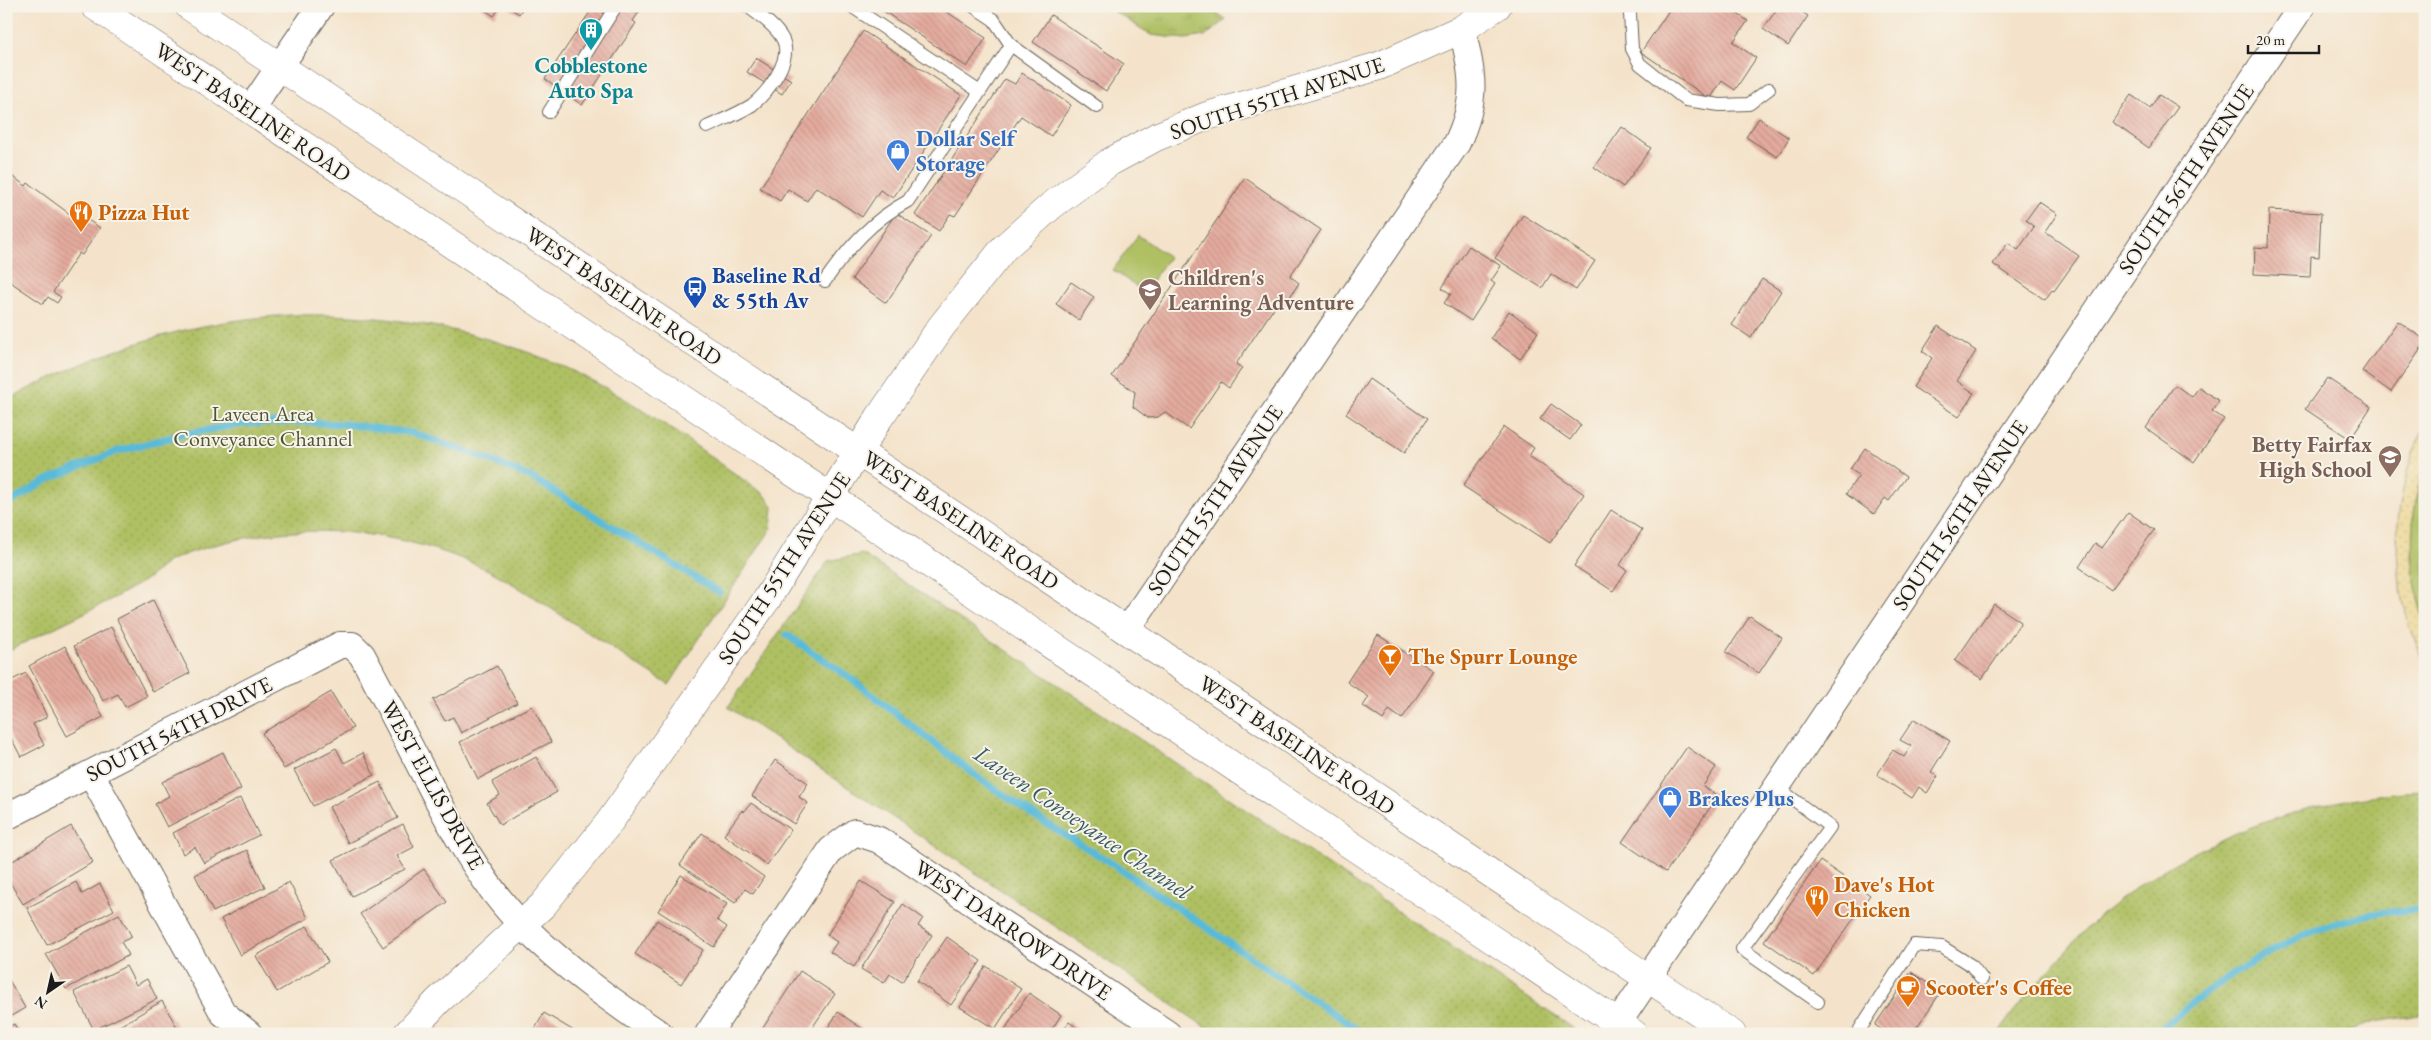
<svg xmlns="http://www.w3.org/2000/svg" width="2431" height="1040" font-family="'EB Garamond',serif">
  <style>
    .grass { fill: url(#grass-tufts); stroke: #666e40 }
    .sand { fill: url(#sand-dots); stroke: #857b5d }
    .park { fill: url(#park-dots); stroke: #666e40 }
    .pitch { fill: #afc063; stroke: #666e40 }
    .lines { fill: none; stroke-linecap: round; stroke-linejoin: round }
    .stream { stroke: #59bad8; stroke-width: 7 }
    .building { fill: url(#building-back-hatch) }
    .lane-casing { stroke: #686259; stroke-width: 14 }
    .street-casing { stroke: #686259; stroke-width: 28 }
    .secondary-casing { stroke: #686259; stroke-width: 29 }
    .primary-casing { stroke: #686259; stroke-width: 29 }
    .lane { stroke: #fff; stroke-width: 12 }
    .street { stroke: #fff; stroke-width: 26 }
    .secondary { stroke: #fff; stroke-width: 28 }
    .primary { stroke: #fff; stroke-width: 28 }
    .labels { text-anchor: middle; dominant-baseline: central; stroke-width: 4; stroke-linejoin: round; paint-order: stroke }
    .culture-label { font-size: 22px; font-weight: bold; fill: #0d838f; stroke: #f7f3e8 }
    .street-label { font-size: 22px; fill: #1c1c1c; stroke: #f7f3e8 }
    .shop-label { font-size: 22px; font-weight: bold; fill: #366cbe; stroke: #f7f3e8; text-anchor: start }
    .food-label { font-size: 22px; font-weight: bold; fill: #c56008; stroke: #f7f3e8; text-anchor: start }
    .transit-label { font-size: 22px; font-weight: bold; fill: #164399; stroke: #f7f3e8; text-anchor: start }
    .education-label { font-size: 22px; font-weight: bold; fill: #785e54; stroke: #f7f3e8; text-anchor: start }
    .park-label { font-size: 22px; fill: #4f5535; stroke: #f7f3e8 }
    .water-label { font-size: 24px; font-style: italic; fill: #345b67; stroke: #f7f3e8 }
  </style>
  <defs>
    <pattern id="grass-tufts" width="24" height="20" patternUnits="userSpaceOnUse" patternTransform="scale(1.25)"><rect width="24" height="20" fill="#afc063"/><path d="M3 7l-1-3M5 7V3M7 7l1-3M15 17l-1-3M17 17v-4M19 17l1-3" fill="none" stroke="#96a455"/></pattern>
    <pattern id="sand-dots" width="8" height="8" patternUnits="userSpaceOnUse" patternTransform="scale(1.25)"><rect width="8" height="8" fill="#eeda9e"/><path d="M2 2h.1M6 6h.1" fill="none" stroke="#ccba88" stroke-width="1.8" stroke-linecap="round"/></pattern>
    <pattern id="park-dots" width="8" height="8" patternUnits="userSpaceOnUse" patternTransform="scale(1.25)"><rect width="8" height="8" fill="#afc063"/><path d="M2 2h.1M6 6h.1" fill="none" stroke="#96a455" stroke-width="1.8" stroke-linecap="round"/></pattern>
    <pattern id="building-back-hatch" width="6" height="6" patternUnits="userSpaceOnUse" patternTransform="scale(1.25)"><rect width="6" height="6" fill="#e4ab9e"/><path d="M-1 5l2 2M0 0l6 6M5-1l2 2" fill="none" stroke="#c39388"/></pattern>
  </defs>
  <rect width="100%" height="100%" fill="#f7f3e8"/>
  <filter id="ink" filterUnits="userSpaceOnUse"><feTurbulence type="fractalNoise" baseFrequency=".02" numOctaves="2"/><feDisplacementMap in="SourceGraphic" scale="10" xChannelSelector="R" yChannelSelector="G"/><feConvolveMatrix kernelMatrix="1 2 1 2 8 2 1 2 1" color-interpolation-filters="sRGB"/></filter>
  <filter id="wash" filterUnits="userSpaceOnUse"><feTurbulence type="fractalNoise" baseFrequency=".0096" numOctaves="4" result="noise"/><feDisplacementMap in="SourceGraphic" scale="20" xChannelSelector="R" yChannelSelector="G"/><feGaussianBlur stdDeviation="1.12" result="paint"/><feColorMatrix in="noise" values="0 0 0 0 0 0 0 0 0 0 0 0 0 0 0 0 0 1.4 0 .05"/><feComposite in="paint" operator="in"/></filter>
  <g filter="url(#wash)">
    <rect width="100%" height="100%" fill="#f4e3ca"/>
    <path class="grass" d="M1106,6H1205L1226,20L1205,36L1185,39L1151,35Z"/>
    <path class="sand" d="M2425,425V465L2416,496L2412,558L2418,599L2425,623V664C2388,587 2388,502 2425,425Z"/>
    <path class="park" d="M290,315C399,312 508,334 604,387C660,418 712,458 765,495L773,507L771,529L669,685C634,663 599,640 564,617C541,602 518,586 494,573C393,523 275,517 171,560C161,565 154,575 144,581C100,607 52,628 6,652V400C103,350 180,322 290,315Z
      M862,554L1582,1034H1216L728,707L828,561Z
      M2425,791V1014L2375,1022L2338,1034H1998C2013,1010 2031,990 2050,969C2063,956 2075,940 2088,927C2174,845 2307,795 2425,791Z"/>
    <path class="pitch" d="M1138,235L1169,257L1144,292L1113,270Z
      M2425,465V623C2408,572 2408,517 2425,465Z"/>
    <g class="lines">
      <path class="stream" d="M6,505L47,480L118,451L184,434L243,424L295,422L344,424L413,433L490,460L532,478L719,592
        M787,635L853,680L979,778L1033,815L1111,863L1364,1034
        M2155,1034C2217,980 2290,930 2372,914C2389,911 2407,911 2425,909"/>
    </g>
    <g id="blocks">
      <path class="building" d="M479,6H501L494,16Z
        M506,6H524L519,14Z
        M594,6H643L633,21L636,23L582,105L545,79Z
        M876,6H938L986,38L967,67Z
        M1672,6H1726L1748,21L1733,42L1756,58L1735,90L1722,81L1710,99L1641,52Z
        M1779,6H1793L1808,16L1788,46L1763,29Z
        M1051,15L1124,64L1106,91L1033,42Z
        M863,31L961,95L893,198L880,190L862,217L816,187L807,201L788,189L780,201L760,188Z
        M756,58L791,80L782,94L747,72Z
        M1022,73L1071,105L1051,136L1021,116L955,216L950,214L939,231L915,215L1005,79L1015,84Z
        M2131,95L2150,108L2159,95L2178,107L2149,148L2112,122Z
        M1759,118L1789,138L1777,157L1746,137Z
        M1622,127L1651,148L1623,187L1594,167Z
        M6,172L26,186L28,183L71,215L74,211L100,228L82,255L79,253L53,292L61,297L57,303L48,297L43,304L6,279Z
        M1245,178L1321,230L1290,276L1299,283L1284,306L1278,302L1236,364L1242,368L1229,388L1221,382L1189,429L1165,412L1158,417L1148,418L1133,407L1135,392L1112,376Z
        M2039,202L2057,214L2045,232L2079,256L2054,291L2052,290L2045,300L1993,264L2008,243L2018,250L2034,227L2026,220Z
        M2269,210L2321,213L2319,257L2311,256L2310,277L2254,274L2255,247L2268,248Z
        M896,213L931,236L886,303L852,279Z
        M1523,215L1595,261L1576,290L1551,274L1542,288L1495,258Z
        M1469,246L1501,266L1491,281L1495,284L1471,321L1444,303L1451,294L1442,288Z
        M1762,279L1781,291L1751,338L1732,325Z
        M1071,282L1094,297L1079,320L1056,304Z
        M1509,311L1538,332L1520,359L1491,338Z
        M2398,321L2425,340V343L2391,392L2362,371Z
        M1938,326L1976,351L1957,381L1974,393L1959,417L1913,387L1932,358L1922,351Z
        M2327,378L2371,407L2350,439L2305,409Z
        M1369,379L1427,419L1404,453L1346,414Z
        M2175,385L2192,397L2199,387L2219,401L2212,411L2224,419L2194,462L2146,428Z
        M1551,404L1581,425L1570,440L1540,419Z
        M1504,427L1534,448L1529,456L1584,494L1550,543L1463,486Z
        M1865,448L1906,477L1889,501L1885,498L1874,514L1846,494L1859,475L1850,469Z
        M1611,510L1642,530L1620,565L1627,570L1613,591L1574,566Z
        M2128,512L2154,530L2111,590L2079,567L2095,543L2102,548Z
        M153,600L190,673L153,692L117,619Z
        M1994,604L2021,622L1982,679L1955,661Z
        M1750,616L1782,638L1759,673L1726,652Z
        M111,627L147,696L125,707L118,694L103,701L74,646Z
        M1378,635L1434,671L1402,719L1389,710L1383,720L1363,706L1369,697L1347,682Z
        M65,646L103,717L67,736L29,666Z
        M497,666L517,703L461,733L453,717L445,721L433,700Z
        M26,673L47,717L33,724L44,745L21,757L6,728V683Z
        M331,692L353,728L284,769L262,733Z
        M532,706L551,742L478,779L460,742Z
        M1914,719L1950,741L1931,772L1938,776L1927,793L1919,787L1912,798L1877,775L1893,750L1904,757L1911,746L1900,740Z
        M1687,747L1716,767L1703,786L1718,796L1666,872L1622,842Z
        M336,748L344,763L363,753L374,775L313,806L294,770Z
        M223,752L241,789L167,827L155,804L169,796L162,782Z
        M536,757L557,792L500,825L487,803L500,795L492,782Z
        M775,760L808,783L799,797L808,803L794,824L752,796Z
        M380,782L398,818L348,843L329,807Z
        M240,798L259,835L204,863L195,847L183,854L173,833Z
        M751,803L791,830L767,865L724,835L742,810L744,812Z
        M403,824L414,847L397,856L405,869L352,896L333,860Z
        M71,826L93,862L23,904L6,876V865Z
        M702,833L764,877L753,894L745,889L735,903L680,865Z
        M247,850L265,887L213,912L195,875Z
        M1820,861L1870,895L1814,976L1764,941Z
        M424,869L447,902L383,947L360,914Z
        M681,875L727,904L717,920L727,927L714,947L658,911Z
        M861,881L895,902L854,967L830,952L837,942L827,935Z
        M76,882L82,894L100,884L114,910L47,945L27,908Z
        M289,882L308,918L240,955L221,919Z
        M903,904L923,918L918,926L932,935L902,982L890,974L884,983L861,969Z
        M119,914L132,937L121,942L129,955L66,989L46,954Z
        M657,920L703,950L681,984L635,954Z
        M307,926L328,962L277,992L256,956Z
        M947,937L981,961L951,1005L917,981Z
        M126,966L136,985L147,979L157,999L94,1030L74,992Z
        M986,966L1021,989L995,1029L960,1007Z
        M800,971L835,994L808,1034H759Z
        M1911,972L1941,992L1912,1034H1888L1875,1025Z
        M6,975L25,1008L6,1019Z
        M1029,993L1061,1015L1049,1034H1002Z
        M162,1001L181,1034H106Z
        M838,1012L870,1034H824Z
        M544,1013L579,1034H532Z
        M1069,1022L1085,1034H1061Z
        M14,1024L20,1034H6V1028Z"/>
    </g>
  </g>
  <g filter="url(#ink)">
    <use href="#blocks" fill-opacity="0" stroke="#686259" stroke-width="1"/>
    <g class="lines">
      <g class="lane-casing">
        <path id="lane" d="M851,6L980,92
          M1628,6L1630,14L1632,49L1640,64L1686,100L1720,105L1749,104L1769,89
          M1011,45L1097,107
          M549,112L616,6
          M707,127C722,120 738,114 752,105C767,93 793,60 783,40C776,26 759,15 747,6
          M825,281C848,248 872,220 908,201L1011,45L994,20L973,6
          M1777,787L1830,827L1742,949L1818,1002
          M1860,1029L1914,945L1942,947L1972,966L1982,979"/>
      </g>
      <g class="street-casing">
        <path id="street" d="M250,110L321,6
          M1126,631L1457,143C1478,98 1473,76 1462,29
          M91,774L223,1013L249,1034
          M6,817L340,645H352L362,655C383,694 403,733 423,772C451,826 480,883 524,927C565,968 612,1001 660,1034
          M1618,1023L2302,6
          M708,1034L831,850L855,832L879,840L1168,1034"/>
      </g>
      <g class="secondary-casing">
        <path id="secondary" d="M407,1034L438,1001L543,905L608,824L767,599L879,418L941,327L1004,248L1051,206L1110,162L1156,137L1207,116L1379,66L1462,29L1497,6"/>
      </g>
      <g class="primary-casing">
        <path id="primary" d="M95,6L1634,1034
          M189,6L1732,1034"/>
      </g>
      <use href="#lane" class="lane"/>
      <use href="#street" class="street"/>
      <use href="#secondary" class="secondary"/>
      <use href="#primary" class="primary"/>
    </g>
  </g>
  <defs>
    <g id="building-pin" transform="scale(1.25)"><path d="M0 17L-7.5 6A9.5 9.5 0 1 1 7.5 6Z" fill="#0f9aa8" stroke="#f7f3e8"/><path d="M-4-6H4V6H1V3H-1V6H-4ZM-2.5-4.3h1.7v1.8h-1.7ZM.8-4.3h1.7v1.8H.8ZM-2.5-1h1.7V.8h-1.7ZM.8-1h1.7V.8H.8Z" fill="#fff"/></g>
    <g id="shop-pin" transform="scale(1.25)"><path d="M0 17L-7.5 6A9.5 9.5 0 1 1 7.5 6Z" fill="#3f7fe0" stroke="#f7f3e8"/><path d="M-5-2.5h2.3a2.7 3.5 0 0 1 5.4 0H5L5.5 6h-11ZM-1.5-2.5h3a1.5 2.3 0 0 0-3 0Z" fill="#fff"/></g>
    <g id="restaurant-pin" transform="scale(1.25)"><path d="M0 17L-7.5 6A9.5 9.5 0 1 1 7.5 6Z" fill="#e8710a" stroke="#f7f3e8"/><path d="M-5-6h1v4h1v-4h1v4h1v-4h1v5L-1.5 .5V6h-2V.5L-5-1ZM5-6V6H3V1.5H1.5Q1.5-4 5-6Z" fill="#fff"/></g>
    <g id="bus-pin" transform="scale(1.25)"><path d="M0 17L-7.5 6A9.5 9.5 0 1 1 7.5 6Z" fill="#1a4fb4" stroke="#f7f3e8"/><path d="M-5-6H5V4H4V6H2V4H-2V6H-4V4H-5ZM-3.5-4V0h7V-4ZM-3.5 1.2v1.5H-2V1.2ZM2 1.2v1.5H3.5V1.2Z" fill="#fff"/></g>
    <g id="school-pin" transform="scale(1.25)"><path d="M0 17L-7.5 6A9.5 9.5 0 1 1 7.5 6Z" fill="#8d6e63" stroke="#f7f3e8"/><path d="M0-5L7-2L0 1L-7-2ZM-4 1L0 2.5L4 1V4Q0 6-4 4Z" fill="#fff"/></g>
    <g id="bar-pin" transform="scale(1.25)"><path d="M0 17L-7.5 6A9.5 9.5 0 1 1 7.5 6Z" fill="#e8710a" stroke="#f7f3e8"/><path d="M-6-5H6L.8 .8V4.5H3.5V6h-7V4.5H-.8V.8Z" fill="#fff"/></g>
    <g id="cafe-pin" transform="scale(1.25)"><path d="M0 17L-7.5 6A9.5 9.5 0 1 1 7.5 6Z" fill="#e8710a" stroke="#f7f3e8"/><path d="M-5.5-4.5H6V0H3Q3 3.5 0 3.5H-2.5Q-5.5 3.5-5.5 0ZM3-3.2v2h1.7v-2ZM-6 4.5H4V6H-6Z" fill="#fff"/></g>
  </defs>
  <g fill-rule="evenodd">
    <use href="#building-pin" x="591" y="30"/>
    <use href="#shop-pin" x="898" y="151"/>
    <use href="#restaurant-pin" x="81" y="212"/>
    <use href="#bus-pin" x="695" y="288"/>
    <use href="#school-pin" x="1150" y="290"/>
    <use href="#school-pin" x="2390" y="457"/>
    <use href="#bar-pin" x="1390" y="656"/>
    <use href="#shop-pin" x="1670" y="798"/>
    <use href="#restaurant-pin" x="1817" y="897"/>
    <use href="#cafe-pin" x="1908" y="987"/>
  </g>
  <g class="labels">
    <g class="culture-label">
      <text x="591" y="65">Cobblestone<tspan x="591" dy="25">Auto Spa</tspan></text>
    </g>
    <g class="street-label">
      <text transform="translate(1277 98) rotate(-18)">SOUTH 55TH AVENUE</text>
      <text transform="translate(253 112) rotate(34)">WEST BASELINE ROAD</text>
      <text transform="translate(2186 179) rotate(-56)">SOUTH 56TH AVENUE</text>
      <text transform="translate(624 296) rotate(34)">WEST BASELINE ROAD</text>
      <text transform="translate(1215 500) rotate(-56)">SOUTH 55TH AVENUE</text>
      <text transform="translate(1960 515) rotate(-56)">SOUTH 56TH AVENUE</text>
      <text transform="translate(961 520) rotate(34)">WEST BASELINE ROAD</text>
      <text transform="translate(784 568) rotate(-57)">SOUTH 55TH AVENUE</text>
      <text transform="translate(179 729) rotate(-27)">SOUTH 54TH DRIVE</text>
      <text transform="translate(1297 745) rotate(34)">WEST BASELINE ROAD</text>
      <text transform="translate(433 785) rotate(61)">WEST ELLIS DRIVE</text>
      <text transform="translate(1013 930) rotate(34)">WEST DARROW DRIVE</text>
    </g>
    <g class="shop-label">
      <text x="916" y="138">Dollar Self<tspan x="916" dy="25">Storage</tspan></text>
      <text x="1688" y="798">Brakes Plus</text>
    </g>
    <g class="food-label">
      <text x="98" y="212">Pizza Hut</text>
      <text x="1408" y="656">The Spurr Lounge</text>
      <text x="1834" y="884">Dave's Hot<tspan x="1834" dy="25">Chicken</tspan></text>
      <text x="1926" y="987">Scooter's Coffee</text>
    </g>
    <g class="transit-label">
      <text x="712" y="275">Baseline Rd<tspan x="712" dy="25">&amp; 55th Av</tspan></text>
    </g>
    <g class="education-label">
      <text x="1168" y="277">Children's<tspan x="1168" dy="25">Learning Adventure</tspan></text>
      <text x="2372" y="444" text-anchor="end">Betty Fairfax<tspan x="2372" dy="25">High School</tspan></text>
    </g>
    <g class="park-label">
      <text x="263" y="413">Laveen Area<tspan x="263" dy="25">Conveyance Channel</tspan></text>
    </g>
    <g class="water-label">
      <text transform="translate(1083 822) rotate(34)">Laveen Conveyance Channel</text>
    </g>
  </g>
  <rect width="2431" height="1040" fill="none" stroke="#f7f3e8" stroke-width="25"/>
  <g transform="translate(48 992) rotate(214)" stroke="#f7f3e8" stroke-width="4" paint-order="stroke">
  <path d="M0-4L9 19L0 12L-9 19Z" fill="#1c1c1c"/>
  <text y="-8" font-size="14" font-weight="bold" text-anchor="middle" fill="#1c1c1c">N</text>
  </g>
  <path d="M2248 45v8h71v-8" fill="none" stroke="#1c1c1c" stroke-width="2.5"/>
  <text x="2256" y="45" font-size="15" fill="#1c1c1c" stroke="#f7f3e8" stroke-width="4" paint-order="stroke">20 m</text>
</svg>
